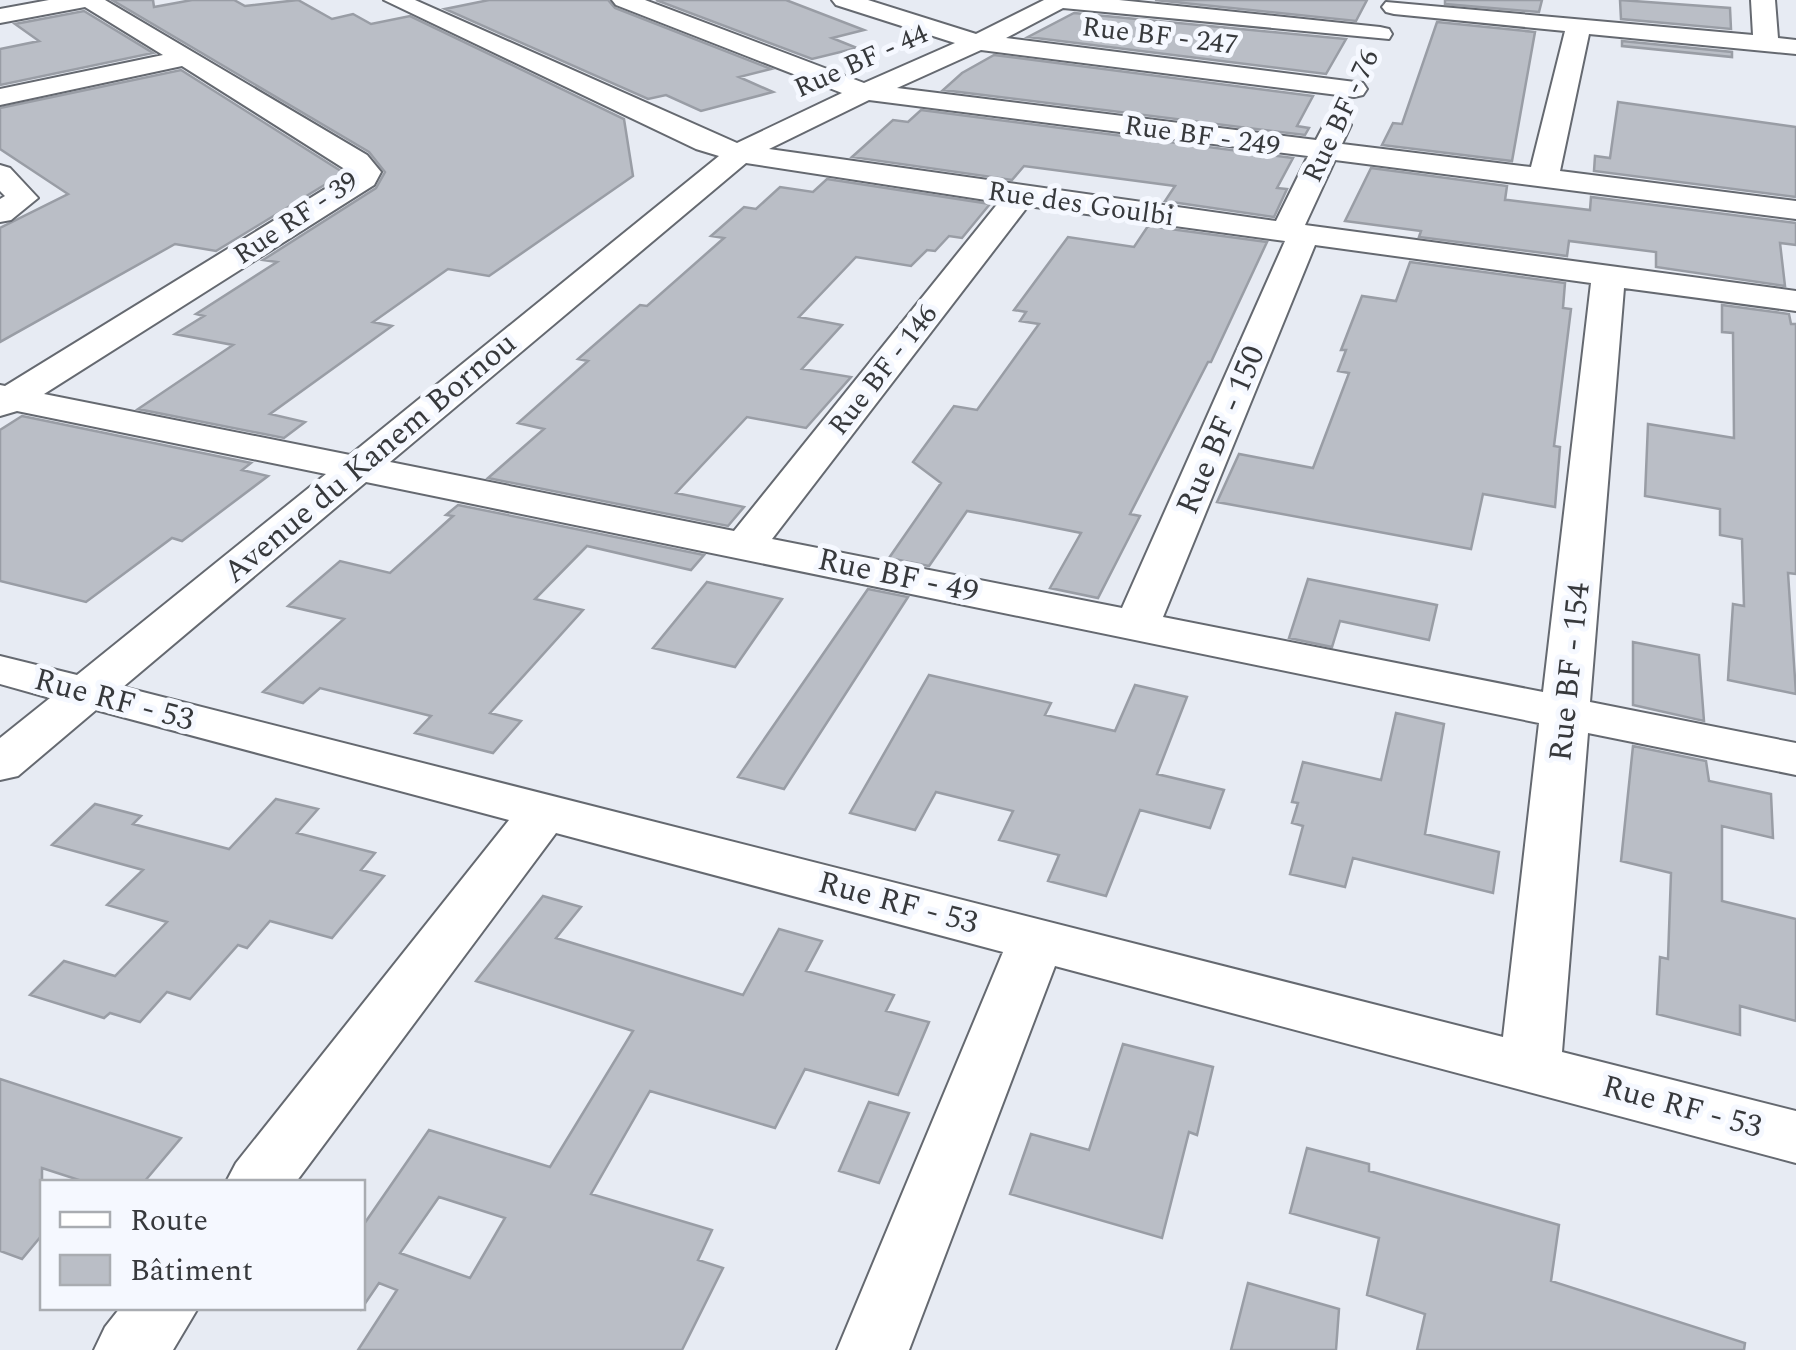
<svg xmlns="http://www.w3.org/2000/svg" width="1796" height="1350" font-family="Spectral,serif">
  <style>
    .building { fill: #babec6; stroke: #999da5; stroke-width: 2.5; fill-rule: evenodd }
    .lines { fill: none; stroke-linecap: round; stroke-linejoin: round }
    .minor-casing { stroke: #656970; stroke-width: 4 }
    .minor { fill: #fff; fill-rule: evenodd }
    .labels { text-anchor: middle; dominant-baseline: central; stroke-width: 10; stroke-linejoin: round; paint-order: stroke }
    .far-street-label { font-size: 28px; fill: #37393c; stroke: #f5f8ff }
    .street-label { font-size: 32px; fill: #37393c; stroke: #f5f8ff }
  </style>
  <rect width="100%" height="100%" fill="#e7ebf3"/>
  <path class="building" d="M112,0H153L154,7L192,0H234L245,6L298,0L332,19L353,14L371,24L410,16L624,119L633,176L489,276L448,269L373,322L392,326L270,414L305,422L284,438L138,409L233,345L175,334L204,316L196,314L277,262L263,260L376,188L385,172L369,152Z
    M489,0H608L615,8L771,69L739,77L773,92L701,111L666,95L648,99L445,9Z
    M656,0H786L864,30L832,38L857,48L812,59Z
    M1155,0H1367L1356,21Z
    M1445,0H1542L1539,12L1445,4Z
    M1620,0L1730,8L1731,29L1621,19Z
    M84,11L153,53L0,85V49L39,41L15,24Z
    M1074,13L1346,39L1326,74L1028,37Z
    M1437,22L1535,32L1512,161L1382,145L1393,123L1402,124Z
    M1622,41L1732,52V57L1622,46Z
    M994,55L1313,96L1297,126L1309,128L1305,135L943,90L962,73Z
    M181,70L344,173L216,251L175,244L0,342V228L68,194L0,149V108Z
    M1618,102L1796,127V197L1594,171L1595,156L1610,158Z
    M921,110L1293,158L1277,188L1287,189L1274,217L1165,201L1175,186L1024,166L1012,180L852,157L893,120L908,122Z
    M1371,168L1507,186L1505,200H1508L1590,210L1591,197L1796,223V245L1780,243L1785,286L1656,267V252L1569,241L1567,256L1419,237L1421,231L1345,221Z
    M827,179L990,204L962,238L949,236L935,251L927,250L911,266L856,257L799,317L842,325L802,369L851,377L806,428L747,417L676,493L744,507L728,526L488,478L544,429L518,423L588,361L578,359L640,305L647,306L724,238L711,236L744,207L756,209L780,187L813,192Z
    M1148,226L1267,242L1211,362H1208L1130,514L1140,516L1098,598L1050,588L1081,533L1016,520L967,511L929,566L889,558L941,483L913,462L954,406L977,410L1039,324L1020,321L1026,312L1014,310L1068,237L1134,247Z
    M1410,262L1565,283L1563,308L1571,309L1554,446L1560,447L1555,507L1483,494L1471,549L1217,502L1239,454L1313,468L1349,373L1338,371L1346,350H1341L1362,296L1396,301Z
    M1722,305L1789,314L1791,324H1796V574L1788,573L1796,694L1728,680L1733,604L1744,606L1742,539L1720,535V509L1645,496L1648,424L1734,438L1733,333L1722,332Z
    M22,416L251,463L242,470L268,476L182,541L172,538L86,602L0,581V430Z
    M458,505L704,555L691,570L587,546L535,599L583,610L490,713L521,721L493,753L415,733L431,716L320,688L303,703L263,692L344,619L288,606L340,561L390,573L453,516L446,515Z
    M1308,579L1437,605L1429,640L1340,621L1332,647L1289,638Z
    M707,582L782,599L735,667L653,648Z
    M868,589L908,597L784,789L738,777Z
    M1633,642L1699,655L1704,721L1633,705Z
    M929,675L1051,703L1045,715L1115,731L1135,685L1187,697L1157,774L1224,790L1210,828L1140,810L1106,896L1048,881L1059,855L999,840L1013,811L936,792L915,830L850,813Z
    M1396,713L1444,724L1425,834L1499,852L1493,893L1353,858L1345,887L1290,874L1303,826L1292,823L1298,803L1292,802L1303,762L1381,780Z
    M1633,746L1706,761L1709,781L1771,794L1773,838L1722,826V901L1796,919V1021L1740,1006V1035L1657,1014L1660,957L1668,959L1671,873L1621,861Z
    M276,799L318,809L297,833L375,853L361,870L384,876L332,938L270,921L247,948L238,945L190,999L167,992L140,1022L110,1013L104,1018L30,995L64,961L115,976L167,922L107,905L143,870L52,845L95,804L141,816L133,824L229,849Z
    M543,896L581,907L556,938L743,995L779,929L822,941L806,971L894,995L886,1011L929,1022L898,1095L805,1069L775,1128L650,1091L591,1194L712,1230L698,1260L723,1268L682,1350H358L397,1290L379,1283L362,1308V1227L429,1130L550,1167L633,1031L476,981ZM439,1197L505,1218L470,1278L400,1253Z
    M1123,1044L1213,1067L1197,1135L1189,1132L1162,1238L1010,1194L1031,1134L1089,1150Z
    M0,1079L181,1138L144,1182H85L42,1168V1235L22,1259L0,1251Z
    M869,1102L909,1113L879,1183L839,1171Z
    M1307,1148L1369,1164V1171L1559,1225L1551,1281L1745,1343L1744,1350H1417L1425,1314L1367,1295L1379,1238L1290,1213Z
    M1248,1283L1339,1309L1336,1350H1231Z"/>
  <g class="lines">
    <g class="minor-casing">
      <path id="minor" d="M49,0H105L367,155L381,172L374,185L44,394L350,455L719,156L696,149L384,0H415L737,143L842,93L616,5L612,0H645L864,83L955,43L836,5L832,0H868L976,34L1044,0H1119L1380,27L1389,29L1392,34L1389,39L1063,8L1006,38L1363,83L1367,89L1363,95L1354,97L981,50L897,88L1316,140L1327,119L1337,117L1351,125L1342,144L1531,167L1565,31L1394,14L1386,12L1382,7L1386,2L1753,35L1751,0H1775L1778,38L1796,40V54L1589,34L1560,171L1796,201V219L1335,160L1305,225L1796,291V311L1624,288L1590,702L1796,743V775L1588,733L1562,1052L1796,1111V1163L1055,966L909,1350H837L1003,952L556,833L296,1182H226L236,1163L509,820L96,710L18,776L0,780V738L50,698L0,684V656L77,675L326,474L17,411L0,416V385L5,386L351,173L182,66L0,105V89L163,55L85,7L0,23V9ZM869,100L1308,156L1276,221L769,149ZM746,163L999,202L734,531L390,462ZM1028,206L1285,241L1122,608L772,539ZM1315,245L1591,283L1543,692L1163,617ZM366,482L1539,723L1503,1037L123,687Z
        M0,165L10,168L38,198L11,220L0,222V199L5,196L0,191Z
        M120,1308H198L173,1350H94L105,1327Z"/>
    </g>
    <use href="#minor" class="minor"/>
  </g>
  <g class="labels">
    <g class="far-street-label">
      <text transform="translate(1160 36) rotate(7)">Rue BF - 247</text>
      <text transform="translate(861 61) rotate(-24)">Rue BF - 44</text>
      <text transform="translate(1341 116) rotate(-65)">Rue BF - 76</text>
      <text transform="translate(1202 136) rotate(8)">Rue BF - 249</text>
      <text transform="translate(1081 204) rotate(8)">Rue des Goulbi</text>
      <text transform="translate(296 218) rotate(-34)">Rue RF - 39</text>
      <text transform="translate(883 370) rotate(-52)">Rue BF - 146</text>
    </g>
    <g class="street-label">
      <text transform="translate(1221 430) rotate(-67)">Rue BF - 150</text>
      <text transform="translate(370 458) rotate(-40)">Avenue du Kanem Bornou</text>
      <text transform="translate(898 576) rotate(12)">Rue BF - 49</text>
      <text transform="translate(1570 672) rotate(-84)">Rue BF - 154</text>
      <text transform="translate(114 700) rotate(15)">Rue RF - 53</text>
      <text transform="translate(898 903) rotate(15)">Rue RF - 53</text>
      <text transform="translate(1682 1107) rotate(15)">Rue RF - 53</text>
    </g>
  </g>
  <rect x="40" y="1180" width="325" height="130" fill="#f5f8ff" stroke="#a9acb1" stroke-width="2.5"/>
  <rect x="60" y="1212" width="50" height="15" fill="#ffffff" stroke="#a9acb1" stroke-width="2.5"/>
  <text x="130" y="1230" font-size="30" fill="#37393c">Route</text>
  <rect x="60" y="1255" width="50" height="30" fill="#babec6" stroke="#a9acb1" stroke-width="2.5"/>
  <text x="130" y="1280" font-size="30" fill="#37393c">Bâtiment</text>
</svg>
